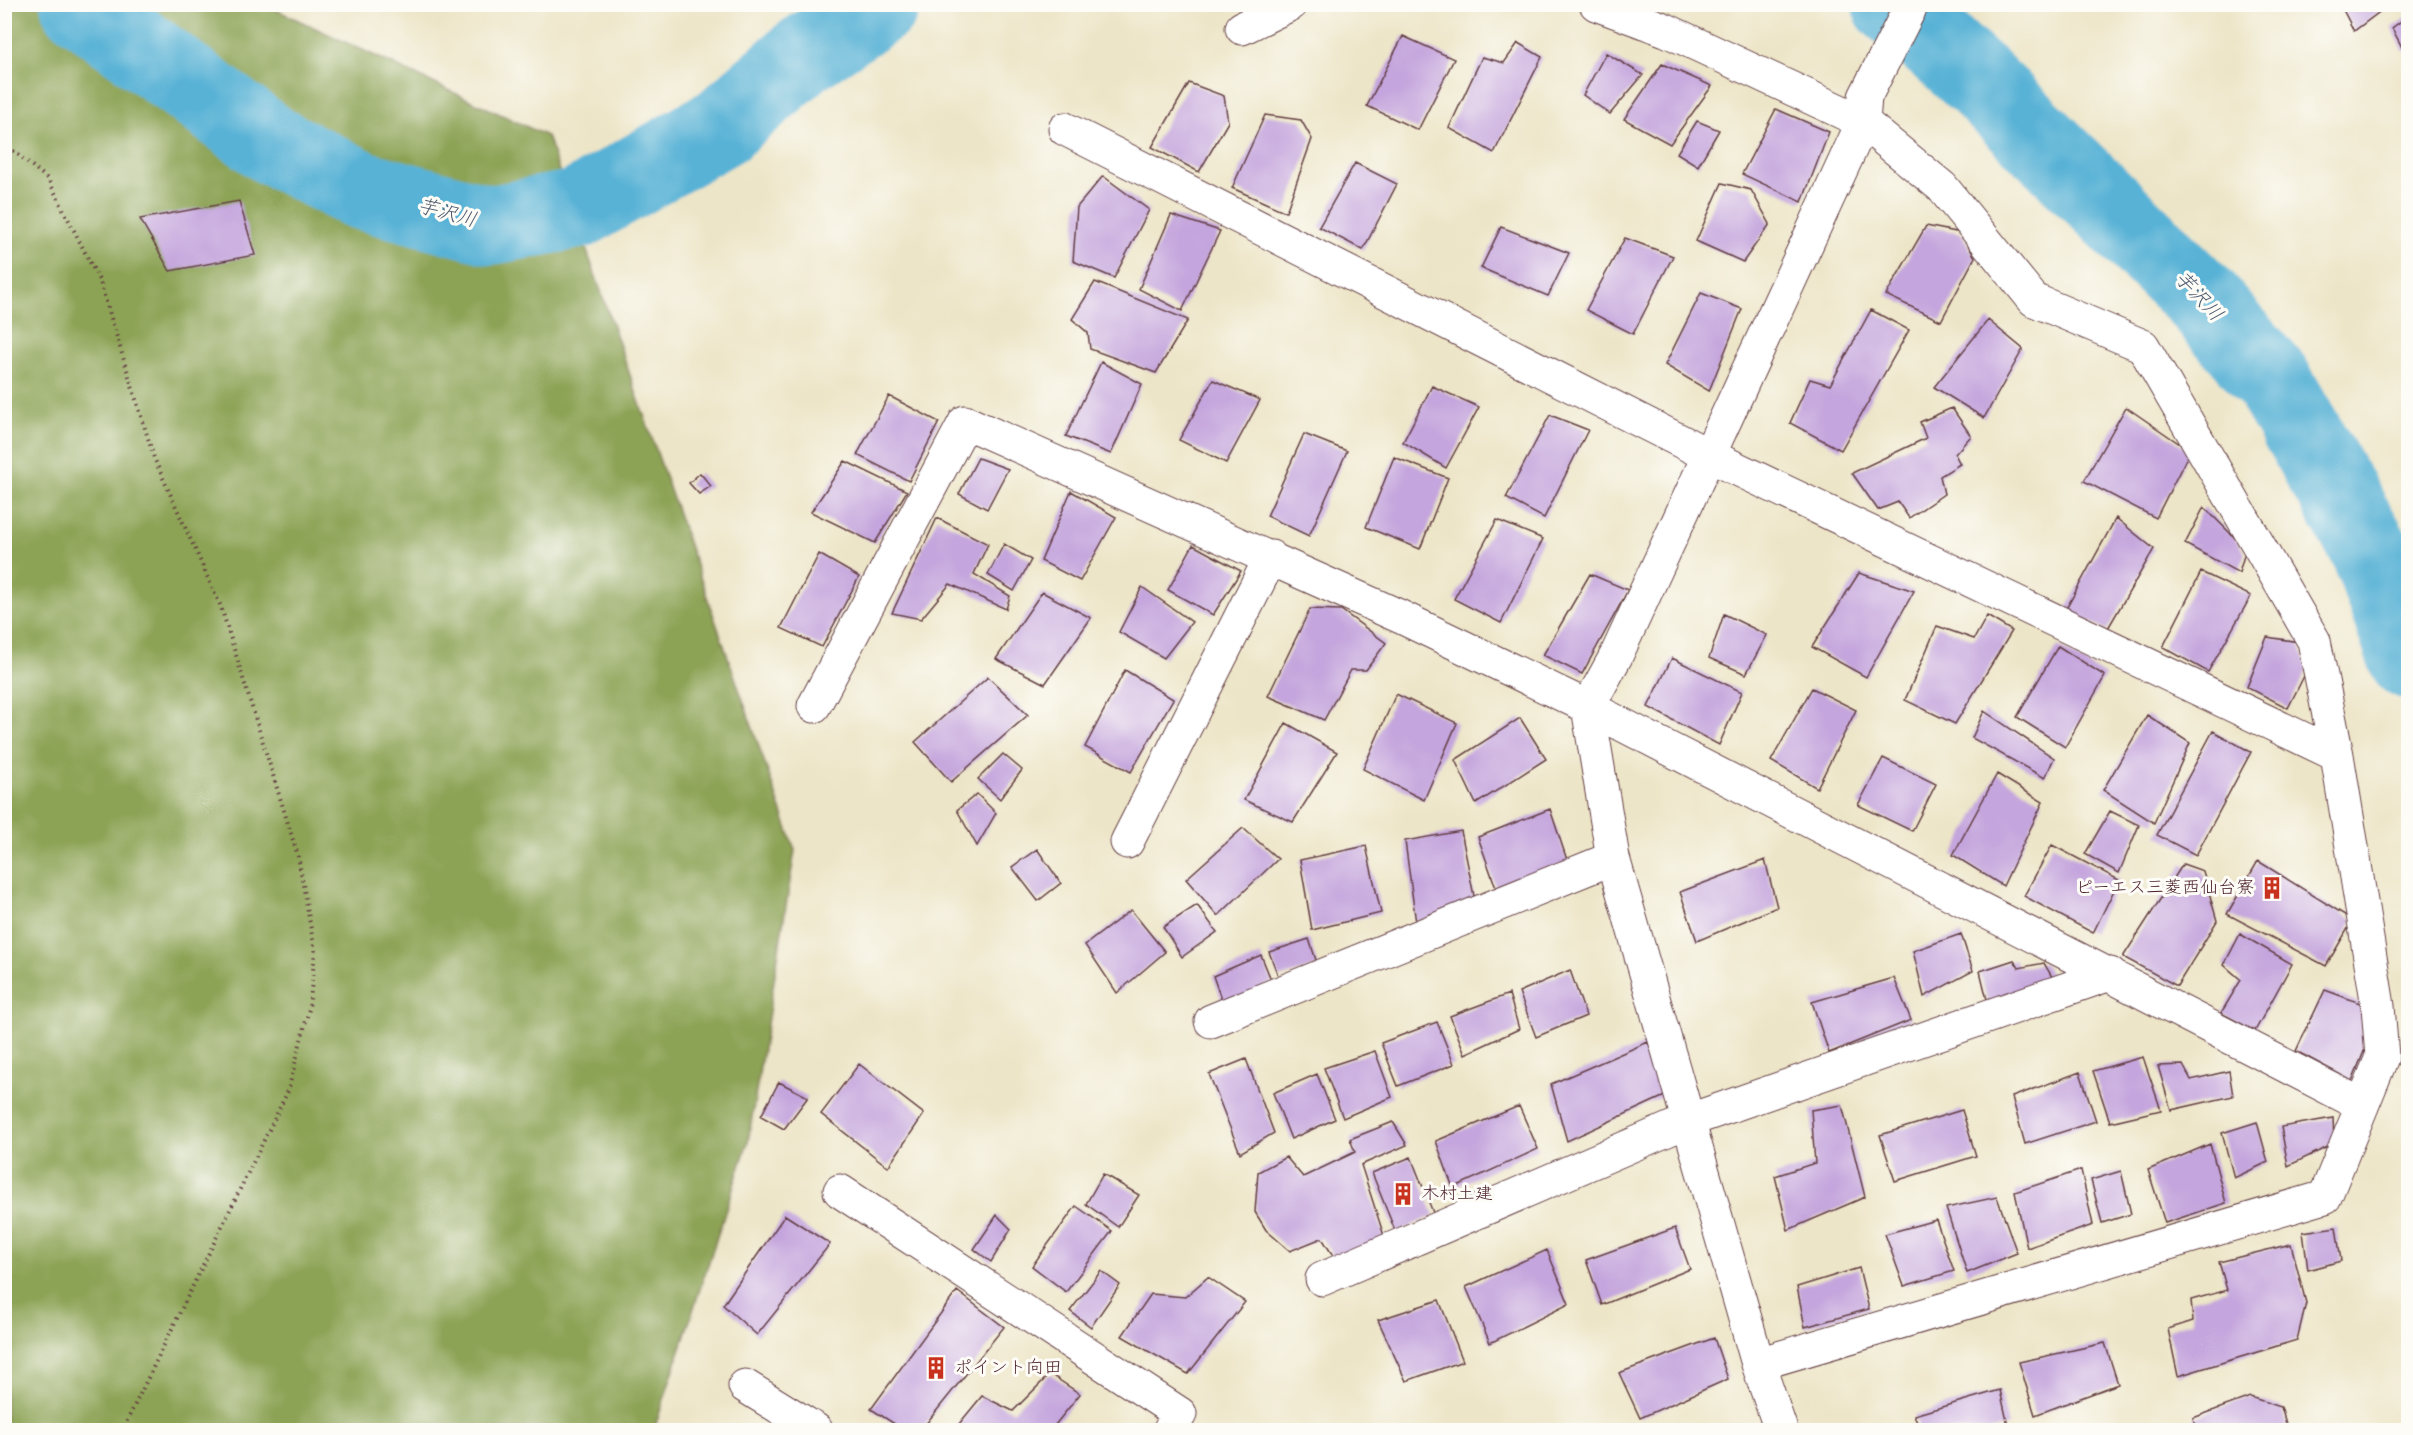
<svg xmlns="http://www.w3.org/2000/svg" width="2413" height="1435" font-family="Kalam,'Klee One',sans-serif">
  <style>
    .forest { fill: #8ca354; stroke: #6b6140; stroke-width: 1.5 }
    .lines { fill: none; stroke-linecap: round; stroke-linejoin: round }
    .river { stroke: #59b2d6; stroke-width: 80 }
    .building { fill: #c4a5dd }
    .minor-casing { stroke: #623d42; stroke-width: 35 }
    .path { stroke: #623d42; stroke-width: 4; stroke-dasharray: 1.5 4.5; stroke-linecap: butt }
    .minor { stroke: #fff; stroke-width: 33 }
    .labels { text-anchor: middle; dominant-baseline: central; stroke-width: 6; stroke-linejoin: round; paint-order: stroke }
    .poi-label { font-size: 18px; fill: #4a1f2b; stroke: #fdfcf7; text-anchor: start }
    .water-label { font-size: 20px; font-style: italic; fill: #505a6f; stroke: #fdfcf7 }
  </style>
  <rect width="100%" height="100%" fill="#fdfcf7"/>
  <filter id="ink" filterUnits="userSpaceOnUse"><feTurbulence type="fractalNoise" baseFrequency=".0167" numOctaves="2"/><feDisplacementMap in="SourceGraphic" scale="12" xChannelSelector="R" yChannelSelector="G"/><feConvolveMatrix kernelMatrix="1 2 1 2 8 2 1 2 1" color-interpolation-filters="sRGB"/></filter>
  <filter id="wash" filterUnits="userSpaceOnUse"><feTurbulence type="fractalNoise" baseFrequency=".008" numOctaves="4" result="noise"/><feDisplacementMap in="SourceGraphic" scale="24" xChannelSelector="R" yChannelSelector="G"/><feGaussianBlur stdDeviation="1.35" result="paint"/><feColorMatrix in="noise" values="0 0 0 0 0 0 0 0 0 0 0 0 0 0 0 0 0 1.4 0 .05"/><feComposite in="paint" operator="in"/></filter>
  <g filter="url(#wash)">
    <rect width="100%" height="100%" fill="#ede5c7"/>
    <path class="forest" d="M5,5H266L547,136L795,850L748,1142L654,1430H5Z"/>
    <g class="lines">
      <path class="river" d="M80,4L272,145L361,190L491,225L578,209L722,126L802,56L880,4
        M1892,4L1980,82L2199,296L2272,380L2370,549L2408,659"/>
    </g>
    <g id="blocks">
      <path class="building" d="M2340,4H2390L2354,31Z
        M2408,16V48L2404,51L2392,28Z
        M1403,36L1454,59L1418,130L1367,106Z
        M1518,43L1542,57L1494,153L1449,128L1482,57L1504,63Z
        M1606,53L1643,75L1610,114L1583,95Z
        M1662,64L1712,86L1670,144L1624,119Z
        M1189,83L1224,96L1228,122L1199,172L1152,147Z
        M1776,109L1829,132L1802,202L1742,174Z
        M1265,115L1301,120L1312,139L1286,212L1232,188Z
        M1697,121L1719,130L1698,166L1677,153Z
        M1355,163L1397,184L1363,250L1319,227Z
        M1103,176L1149,210L1114,278L1073,261L1077,207Z
        M1722,183L1751,190L1770,224L1743,262L1696,241Z
        M239,201L255,255L170,271L140,219Z
        M1171,215L1220,231L1182,311L1139,289Z
        M1926,226L1961,233L1975,257L1941,321L1886,295Z
        M1501,227L1569,253L1548,296L1481,268Z
        M1625,238L1673,256L1633,334L1586,310Z
        M1095,282L1188,320L1156,373L1090,349L1088,333L1072,319Z
        M1701,293L1742,309L1709,391L1665,365Z
        M1871,310L1909,330L1841,450L1790,423L1810,379L1830,385Z
        M1988,320L2023,349L1984,418L1934,387Z
        M1101,362L1142,384L1111,454L1066,436Z
        M1213,380L1260,400L1226,463L1179,440Z
        M1432,386L1479,407L1446,468L1403,442Z
        M889,396L939,422L909,481L857,455Z
        M2126,407L2190,451L2156,518L2084,481Z
        M1952,408L1971,436L1955,454L1960,464L1940,476L1944,494L1909,518L1898,502L1878,510L1852,473L1926,438L1920,422Z
        M1550,415L1588,430L1544,518L1506,498Z
        M1304,434L1347,451L1309,536L1267,516Z
        M1394,457L1448,478L1420,549L1366,527Z
        M978,458L1008,469L987,509L959,494Z
        M845,461L907,491L875,543L811,512Z
        M700,473L711,486L699,494L689,483Z
        M1071,491L1116,517L1080,581L1041,561Z
        M2204,507L2235,538L2245,552L2239,573L2185,544Z
        M937,518L988,544L974,574L1010,596L1006,609L950,584L921,619L892,613Z
        M2116,518L2154,549L2107,630L2065,611Z
        M1497,520L1543,539L1501,623L1454,599Z
        M1004,544L1031,560L1014,591L988,575Z
        M1193,545L1241,571L1213,615L1168,590Z
        M819,554L859,577L822,647L781,628Z
        M2201,572L2251,596L2208,672L2163,647Z
        M1859,573L1914,591L1866,677L1812,647Z
        M1590,574L1628,590L1582,674L1543,655Z
        M1142,587L1192,622L1164,658L1119,632Z
        M1042,592L1091,618L1045,684L996,659Z
        M1310,609L1341,610L1386,643L1366,670H1351L1324,720L1268,696Z
        M1724,614L1767,635L1746,674L1709,658Z
        M1987,616L2012,631L1955,724L1905,700L1937,626L1974,639Z
        M2267,637L2299,642L2307,670L2288,708L2247,687Z
        M2058,646L2105,676L2065,747L2017,717Z
        M1672,658L1742,692L1719,745L1648,707Z
        M1125,670L1173,699L1131,772L1085,747Z
        M988,677L1028,715L951,782L915,742Z
        M1812,688L1856,710L1817,788L1771,761Z
        M1396,694L1457,723L1424,800L1363,769Z
        M1984,711L2054,758L2045,778L1972,738Z
        M2147,715L2190,743L2154,823L2103,790Z
        M1520,718L1546,759L1476,804L1455,760Z
        M1286,723L1337,752L1293,822L1244,800Z
        M2213,731L2251,752L2196,855L2157,835Z
        M1003,754L1022,770L1000,799L978,779Z
        M1883,758L1936,784L1912,831L1858,805Z
        M1997,774L2043,802L2003,886L1953,855Z
        M977,794L996,813L977,846L957,810Z
        M1550,809L1568,863L1496,888L1478,837Z
        M2110,811L2139,825L2119,873L2085,854Z
        M1243,828L1278,859L1218,916L1186,879Z
        M1461,831L1475,901L1416,923L1405,841Z
        M2052,845L2119,880L2093,933L2024,896Z
        M1366,846L1381,913L1312,930L1300,860Z
        M1037,849L1061,883L1038,901L1012,867Z
        M1765,860L1777,907L1697,941L1680,892Z
        M2258,861L2353,920L2326,966L2227,914Z
        M2183,864L2203,871L2217,921L2177,986L2123,957Z
        M1197,905L1217,932L1182,957L1163,927Z
        M1131,910L1165,952L1117,993L1085,945Z
        M1961,934L1973,971L1924,997L1913,951Z
        M2240,934L2292,964L2255,1031L2221,1013L2241,980L2224,965Z
        M1309,939L1318,966L1279,978L1269,952Z
        M1261,955L1272,982L1224,1007L1213,976Z
        M2014,960L2019,968L2044,963L2055,982L1989,1008L1980,971Z
        M1570,970L1586,1016L1536,1037L1519,992Z
        M1894,978L1911,1020L1829,1053L1812,1002Z
        M2325,990L2360,1003L2369,1039L2352,1081L2296,1051Z
        M1509,994L1519,1029L1465,1054L1450,1016Z
        M1437,1022L1454,1064L1398,1086L1381,1043Z
        M1648,1042L1669,1094L1567,1141L1551,1084Z
        M1375,1051L1392,1097L1343,1118L1324,1068Z
        M2143,1057L2161,1110L2110,1122L2093,1071Z
        M1246,1059L1274,1133L1240,1153L1209,1074Z
        M859,1064L924,1114L888,1167L821,1114Z
        M2183,1065L2191,1080L2229,1071L2233,1096L2171,1110L2158,1066Z
        M2080,1072L2096,1121L2025,1144L2012,1097Z
        M1317,1074L1335,1119L1291,1139L1273,1093Z
        M779,1082L808,1097L784,1129L761,1116Z
        M1842,1105L1865,1197L1788,1230L1775,1176L1815,1163L1811,1110Z
        M1519,1106L1538,1149L1453,1188L1436,1141Z
        M1962,1110L1976,1156L1895,1181L1880,1135Z
        M2333,1118L2334,1144L2288,1166L2281,1127Z
        M1393,1122L1407,1145L1361,1165L1386,1242L1335,1259L1322,1238L1290,1251L1266,1230L1255,1212L1258,1172L1286,1157L1303,1177L1355,1152L1350,1139Z
        M2257,1122L2268,1162L2234,1178L2222,1133Z
        M2210,1144L2226,1203L2165,1223L2148,1170Z
        M1411,1157L1434,1215L1396,1233L1372,1173Z
        M2081,1170L2093,1225L2027,1248L2015,1192Z
        M2121,1171L2131,1214L2102,1223L2091,1180Z
        M1103,1174L1139,1195L1118,1227L1086,1204Z
        M1997,1197L2017,1253L1967,1273L1946,1208Z
        M1076,1206L1112,1231L1066,1292L1032,1266Z
        M785,1215L830,1244L757,1335L723,1305Z
        M997,1215L1011,1229L991,1262L974,1249Z
        M1936,1220L1954,1271L1904,1286L1885,1234Z
        M2336,1227L2341,1261L2308,1270L2303,1232Z
        M1675,1228L1690,1269L1602,1305L1586,1260Z
        M2291,1244L2306,1303L2297,1340L2178,1376L2168,1329L2193,1321L2191,1300L2227,1290L2219,1262Z
        M1547,1250L1569,1304L1490,1343L1466,1287Z
        M1859,1268L1869,1309L1805,1327L1797,1287Z
        M1101,1271L1120,1285L1091,1327L1070,1311Z
        M1208,1277L1245,1302L1188,1374L1122,1336L1151,1294L1185,1297Z
        M957,1291L1004,1327L921,1430H904L871,1409Z
        M1439,1300L1463,1361L1406,1381L1378,1320Z
        M1714,1338L1728,1379L1640,1418L1619,1373Z
        M2105,1343L2118,1384L2035,1415L2019,1362Z
        M1050,1374L1080,1394L1051,1430H954L982,1396L1013,1411Z
        M2000,1390L2008,1425L1991,1430H1920L1914,1415Z
        M2250,1397L2281,1407L2288,1430H2196L2193,1418Z"/>
    </g>
  </g>
  <g filter="url(#ink)">
    <use href="#blocks" fill-opacity="0" stroke="#623d42" stroke-width="1.5"/>
    <g class="lines">
      <g class="minor-casing">
        <path id="minor" d="M1596,4L1666,30L1863,122L1942,187L2034,300L2143,346L2314,641L2337,755L2378,1006L2382,1057L2325,1197L1758,1364
          M1242,28L1291,4
          M1065,129L1710,456L2337,755
          M814,706L965,422L1401,617L1588,707L2362,1105
          M1127,842L1271,557
          M1211,1021L1613,858
          M840,1191L1180,1414L1170,1430
          M1322,1279L1690,1120L2110,974
          M745,1386L816,1430
          M1781,1430L1758,1364L1613,858L1588,707L1616,656L1863,122L1865,97L1912,4"/>
      </g>
      <path class="path" d="M4,143L48,179L100,282L154,458L221,607L298,856L315,952L309,1009L288,1091L125,1425V1430"/>
      <use href="#minor" class="minor"/>
    </g>
  </g>
  <defs>
    <g id="building-bare" transform="scale(1.8)"><path d="M-4-6H4V6H1V3H-1V6H-4ZM-2.5-4.3h1.7v1.8h-1.7ZM.8-4.3h1.7v1.8H.8ZM-2.5-1h1.7V.8h-1.7ZM.8-1h1.7V.8H.8Z" fill="#c8321e" stroke="#fdfcf7" stroke-width="2.5" paint-order="stroke"/></g>
  </defs>
  <g fill-rule="evenodd">
    <use href="#building-bare" x="2272" y="888"/>
    <use href="#building-bare" x="1403" y="1194"/>
    <use href="#building-bare" x="936" y="1368"/>
  </g>
  <g class="labels">
    <g class="poi-label">
      <text x="2254" y="888" text-anchor="end">ピーエス三菱西仙台寮</text>
      <text x="1421" y="1194">木村土建</text>
      <text x="954" y="1368">ポイント向田</text>
    </g>
    <g class="water-label">
      <text transform="translate(447 214) rotate(15)">芋沢川</text>
      <text transform="translate(2198 297) rotate(47)">芋沢川</text>
    </g>
  </g>
  <rect width="2413" height="1435" fill="none" stroke="#fdfcf7" stroke-width="24"/>
</svg>
